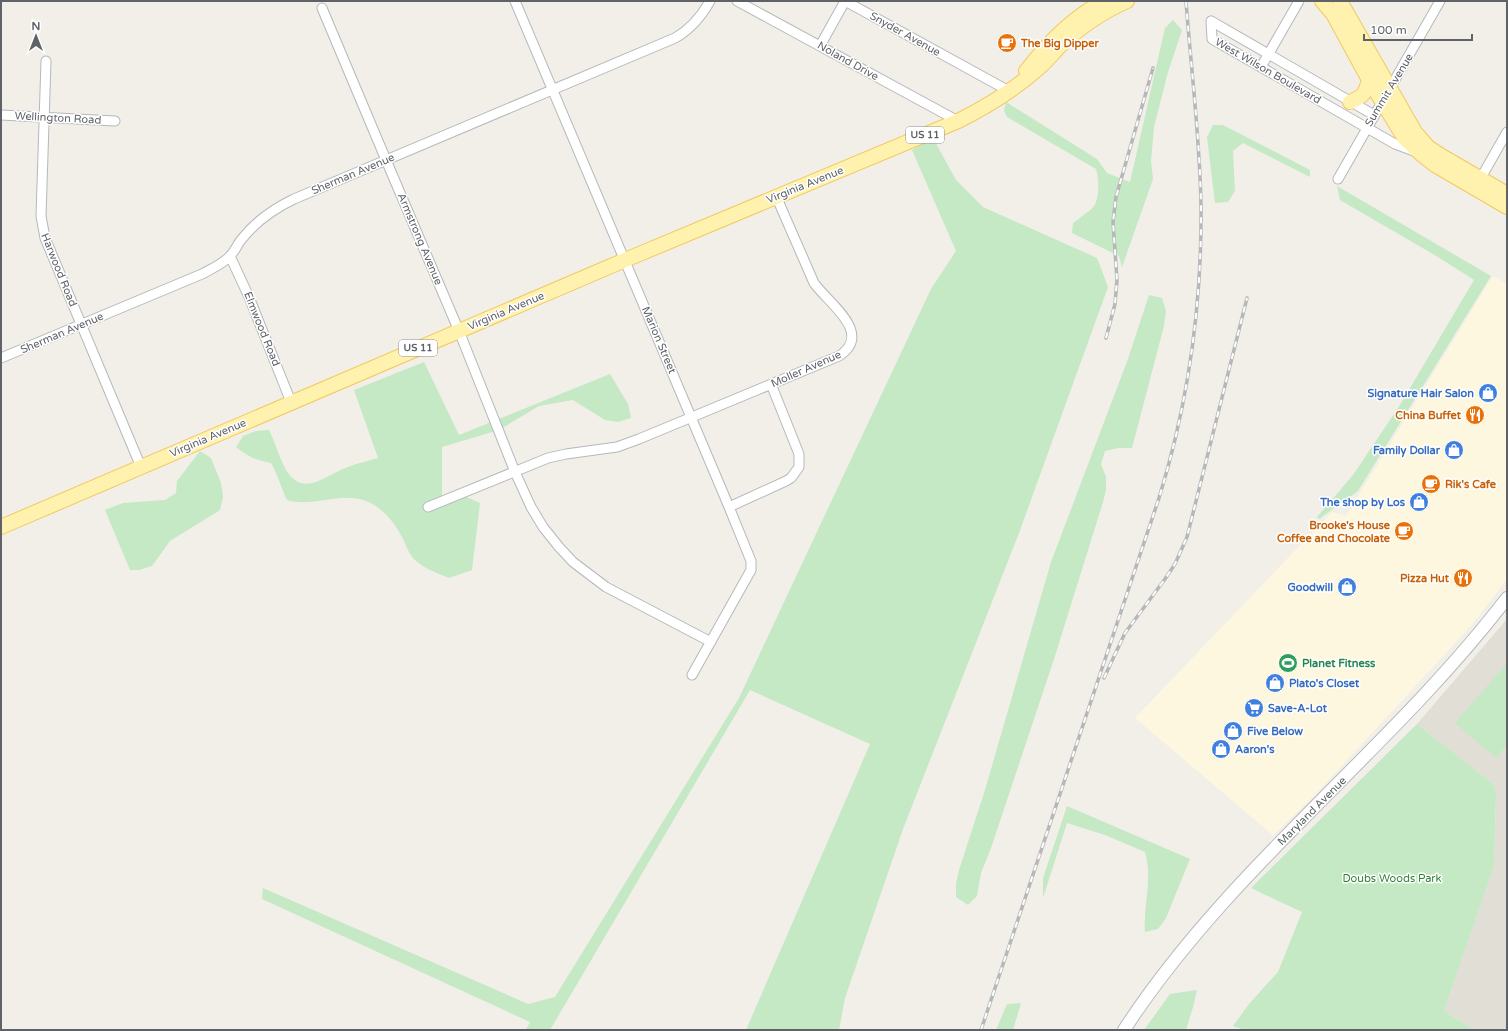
<svg xmlns="http://www.w3.org/2000/svg" width="1508" height="1031" font-family="'Varela Round',sans-serif">
  <style>
    .commercial { fill: #fef7e0 }
    .education { fill: #e1ded6 }
    .green { fill: #c5e8c5 }
    .lines { fill: none; stroke-linecap: round; stroke-linejoin: round }
    .minor-casing { stroke: #b5b8bc; stroke-width: 11 }
    .secondary-casing { stroke: #b6babf; stroke-width: 14 }
    .primary-casing { stroke: #f2c960; stroke-width: 16 }
    .minor { stroke: #fff; stroke-width: 9 }
    .secondary { stroke: #fff; stroke-width: 12 }
    .primary { stroke: #fff2af; stroke-width: 14 }
    .rail-casing { stroke: #b6b7b8; stroke-width: 3.5 }
    .rail { stroke: #fff; stroke-width: 2; stroke-dasharray: 6; stroke-linecap: butt }
    .labels { text-anchor: middle; dominant-baseline: central; stroke-width: 3; stroke-linejoin: round; paint-order: stroke }
    .shield { fill: #fff; stroke: #8f9295; stroke-width: 1 }
    .shield-label { font-size: 10px; font-weight: bold; fill: #5f6368 }
    .street-label { font-size: 11px; fill: #5f6368; stroke: #fff }
    .food-label { font-size: 11px; font-weight: bold; fill: #c56008; stroke: #fff; text-anchor: end }
    .shop-label { font-size: 11px; font-weight: bold; fill: #366cbe; stroke: #fff; text-anchor: end }
    .leisure-label { font-size: 11px; font-weight: bold; fill: #27864d; stroke: #fff; text-anchor: start }
    .park-label { font-size: 11px; fill: #348238; stroke: #fff }
  </style>
  <rect width="100%" height="100%" fill="#f1efe8"/>
  <path class="commercial" d="M1493,276L1507,284V579L1470,627L1310,800L1273,835L1135,718L1332,512L1346,516Z"/>
  <path class="education" d="M1507,619V1030H1474L1444,1011L1494,866L1496,796L1495,788L1492,783L1417,724Z"/>
  <path class="green" d="M1173,20L1182,30L1168,72L1154,127L1151,161L1153,179L1122,267L1119,256L1072,233L1073,223C1078,219 1090,211 1093,207C1100,200 1099,178 1096,169L1007,117L1004,111L1006,102L1097,159L1107,173L1130,182L1165,28Z
    M1213,125H1223L1310,170V177L1243,143L1233,151L1235,191L1228,202L1215,203L1207,137Z
    M933,138L956,180L983,207L1097,258L1108,287L1019,533L903,829L845,998L839,1030H746L870,744L750,690L550,1030H526L530,1022L262,899L263,888L528,1004L555,997L739,698L931,289L956,251L912,150Z
    M1337,186L1491,276L1358,491L1319,519L1317,517L1353,475L1400,405L1474,280L1438,257L1340,200Z
    M1149,295L1162,298L1166,311L1164,326L1132,448H1118L1105,451L1101,464L1106,477V490L1103,502L1055,656L991,848L981,873L977,896L968,905L956,897V884L959,870L985,790L1051,562L1128,359Z
    M424,362L459,435L610,374L628,404L631,418L618,422L605,420L573,400L539,406L499,430L442,447V496H464L480,503L472,570L449,578C437,573 423,568 414,559C408,553 406,544 402,537C395,523 382,507 366,501C340,491 313,508 287,500C281,488 278,475 271,463C257,461 247,456 236,447L243,436L256,431L269,430C275,442 279,457 286,470C304,499 327,474 348,467C358,463 368,461 378,458L354,390Z
    M200,451L211,458L221,483L223,497L220,510L170,541L152,566L139,570H130L105,510L123,503L165,500L176,493L177,481Z
    M1507,663V745L1496,758L1455,723Z
    M1417,724L1492,783L1495,788L1496,795L1494,866L1444,1011L1474,1030H1245L1233,1026L1249,1004L1278,972L1302,912L1251,888Z
    M1067,806L1190,859L1166,918L1158,929L1145,932C1143,905 1153,879 1145,852L1105,835L1067,823L1043,898V878Z
    M1197,990L1193,1007L1186,1030H1144L1170,994Z
    M1021,1003L1013,1030H996L1007,1004Z"/>
  <g class="lines">
    <g class="minor-casing">
      <path id="minor" d="M515,1L729,507L751,561V570L692,675
        M737,1L958,121
        M322,8L386,160L459,331L515,472L531,507L543,527L559,547L573,562L606,587L711,642
        M1211,21L1212,39L1395,144L1414,151
        M1211,21L1374,115
        M820,46L845,1L1009,91
        M46,61L41,216L45,238L141,467
        M1261,67L1299,1
        M1,115L115,121
        M1338,179L1440,1
        M1478,183L1507,132
        M230,256L249,297L291,402
        M1,358L202,274C211,269 223,264 230,256C235,251 237,245 241,240C255,222 273,209 294,199L675,38C691,29 701,17 710,1
        M428,507L548,458L566,454L617,447L639,439L839,356C874,333 828,303 814,283L776,196
        M729,507L786,481L791,478L799,467V454L771,384"/>
    </g>
    <g class="secondary-casing">
      <path id="secondary" d="M1124,1030C1229,868 1390,751 1507,598"/>
    </g>
    <g class="primary-casing">
      <path id="primary" d="M1322,1L1333,14L1369,80L1405,139L1421,154L1435,165L1507,207
        M1340,1L1415,132L1428,147L1440,155L1507,194
        M1026,71C1048,43 1072,18 1104,1
        M1350,102C1364,96 1365,94 1369,80
        M1,527L625,260L958,121C988,106 1017,88 1042,65C1048,60 1053,53 1059,47C1079,28 1102,12 1127,1"/>
    </g>
    <use href="#minor" class="minor"/>
    <use href="#secondary" class="secondary"/>
    <use href="#primary" class="primary"/>
    <g class="rail-casing">
      <path id="rail" d="M1106,338L1115,304L1117,280L1113,222L1116,197L1153,68
        M1104,678L1125,633L1165,579L1175,564L1187,537L1247,298
        M981,1030L1159,498C1188,404 1202,305 1201,206C1200,138 1191,69 1186,1"/>
    </g>
    <use href="#rail" class="rail"/>
  </g>
  <defs>
    <g id="cafe-disc" transform="scale(1)"><circle r="9.5" fill="#e8710a" stroke="#fff"/><path d="M-5.5-4.5H6V0H3Q3 3.5 0 3.5H-2.5Q-5.5 3.5-5.5 0ZM3-3.2v2h1.7v-2ZM-6 4.5H4V6H-6Z" fill="#fff"/></g>
    <g id="shop-disc" transform="scale(1)"><circle r="9.5" fill="#3f7fe0" stroke="#fff"/><path d="M-5-2.5h2.3a2.7 3.5 0 0 1 5.4 0H5L5.5 6h-11ZM-1.5-2.5h3a1.5 2.3 0 0 0-3 0Z" fill="#fff"/></g>
    <g id="restaurant-disc" transform="scale(1)"><circle r="9.5" fill="#e8710a" stroke="#fff"/><path d="M-5-6h1v4h1v-4h1v4h1v-4h1v5L-1.5 .5V6h-2V.5L-5-1ZM5-6V6H3V1.5H1.5Q1.5-4 5-6Z" fill="#fff"/></g>
    <g id="stadium-disc" transform="scale(1)"><circle r="9.5" fill="#2e9e5b" stroke="#fff"/><path d="M0-5a6.5 5 0 1 0 0 10a6.5 5 0 1 0 0-10ZM-3.5-1.8h7v3.6h-7Z" fill="#fff"/></g>
    <g id="supermarket-disc" transform="scale(1)"><circle r="9.5" fill="#3f7fe0" stroke="#fff"/><path d="M-6-5.5h2.5l.6 2H6L4.5 2H-2.5L-4.4-4H-6ZM-1.5 3.2a1.3 1.3 0 1 0 .1 0ZM3 3.2a1.3 1.3 0 1 0 .1 0Z" fill="#fff"/></g>
  </defs>
  <g fill-rule="evenodd">
    <use href="#cafe-disc" x="1007" y="43"/>
    <use href="#shop-disc" x="1488" y="393"/>
    <use href="#restaurant-disc" x="1475" y="415"/>
    <use href="#shop-disc" x="1454" y="450"/>
    <use href="#cafe-disc" x="1431" y="484"/>
    <use href="#shop-disc" x="1419" y="502"/>
    <use href="#cafe-disc" x="1404" y="531"/>
    <use href="#restaurant-disc" x="1463" y="578"/>
    <use href="#shop-disc" x="1347" y="587"/>
    <use href="#stadium-disc" x="1288" y="663"/>
    <use href="#shop-disc" x="1275" y="683"/>
    <use href="#supermarket-disc" x="1254" y="708"/>
    <use href="#shop-disc" x="1233" y="731"/>
    <use href="#shop-disc" x="1221" y="749"/>
  </g>
  <g class="labels">
    <g class="shield">
      <rect x="906" y="127" width="38" height="16" rx="3"/>
      <rect x="399" y="340" width="38" height="16" rx="3"/>
    </g>
    <g class="shield-label">
      <text x="925" y="135">US 11</text>
      <text x="418" y="348">US 11</text>
    </g>
    <g class="street-label">
      <text transform="translate(905 34) rotate(29)">Snyder Avenue</text>
      <text transform="translate(848 61) rotate(29)">Noland Drive</text>
      <text transform="translate(1268 71) rotate(30)">West Wilson Boulevard</text>
      <text transform="translate(1389 90) rotate(-59)">Summit Avenue</text>
      <text transform="translate(58 118) rotate(3)">Wellington Road</text>
      <text transform="translate(353 174) rotate(-23)">Sherman Avenue</text>
      <text transform="translate(805 185) rotate(-22)">Virginia Avenue</text>
      <text transform="translate(420 239) rotate(67)">Armstrong Avenue</text>
      <text transform="translate(59 270) rotate(68)">Harwood Road</text>
      <text transform="translate(506 311) rotate(-23)">Virginia Avenue</text>
      <text transform="translate(262 329) rotate(68)">Elmwood Road</text>
      <text transform="translate(62 333) rotate(-23)">Sherman Avenue</text>
      <text transform="translate(659 340) rotate(67)">Marion Street</text>
      <text transform="translate(806 369) rotate(-24)">Moller Avenue</text>
      <text transform="translate(208 438) rotate(-23)">Virginia Avenue</text>
      <text transform="translate(1312 811) rotate(-45)">Maryland Avenue</text>
    </g>
    <g class="food-label">
      <text x="1021" y="43" text-anchor="start">The Big Dipper</text>
      <text x="1461" y="415">China Buffet</text>
      <text x="1445" y="484" text-anchor="start">Rik's Cafe</text>
      <text x="1390" y="525">Brooke's House<tspan x="1390" dy="13">Coffee and Chocolate</tspan></text>
      <text x="1449" y="578">Pizza Hut</text>
    </g>
    <g class="shop-label">
      <text x="1474" y="393">Signature Hair Salon</text>
      <text x="1440" y="450">Family Dollar</text>
      <text x="1405" y="502">The shop by Los</text>
      <text x="1333" y="587">Goodwill</text>
      <text x="1289" y="683" text-anchor="start">Plato's Closet</text>
      <text x="1268" y="708" text-anchor="start">Save-A-Lot</text>
      <text x="1247" y="731" text-anchor="start">Five Below</text>
      <text x="1235" y="749" text-anchor="start">Aaron's</text>
    </g>
    <g class="leisure-label">
      <text x="1302" y="663">Planet Fitness</text>
    </g>
    <g class="park-label">
      <text x="1392" y="878">Doubs Woods Park</text>
    </g>
  </g>
  <rect width="1508" height="1031" fill="none" stroke="#5f6368" stroke-width="4"/>
  <g transform="translate(36 36)" stroke="#ffffff" stroke-width="3" paint-order="stroke">
  <path d="M0-3L7 15L0 10L-7 15Z" fill="#5f6368"/>
  <text y="-6" font-size="11" font-weight="bold" text-anchor="middle" fill="#5f6368">N</text>
  </g>
  <path d="M1364 34v6h108v-6" fill="none" stroke="#5f6368" stroke-width="2"/>
  <text x="1370" y="34" font-size="12" fill="#5f6368" stroke="#ffffff" stroke-width="3" paint-order="stroke">100 m</text>
</svg>
